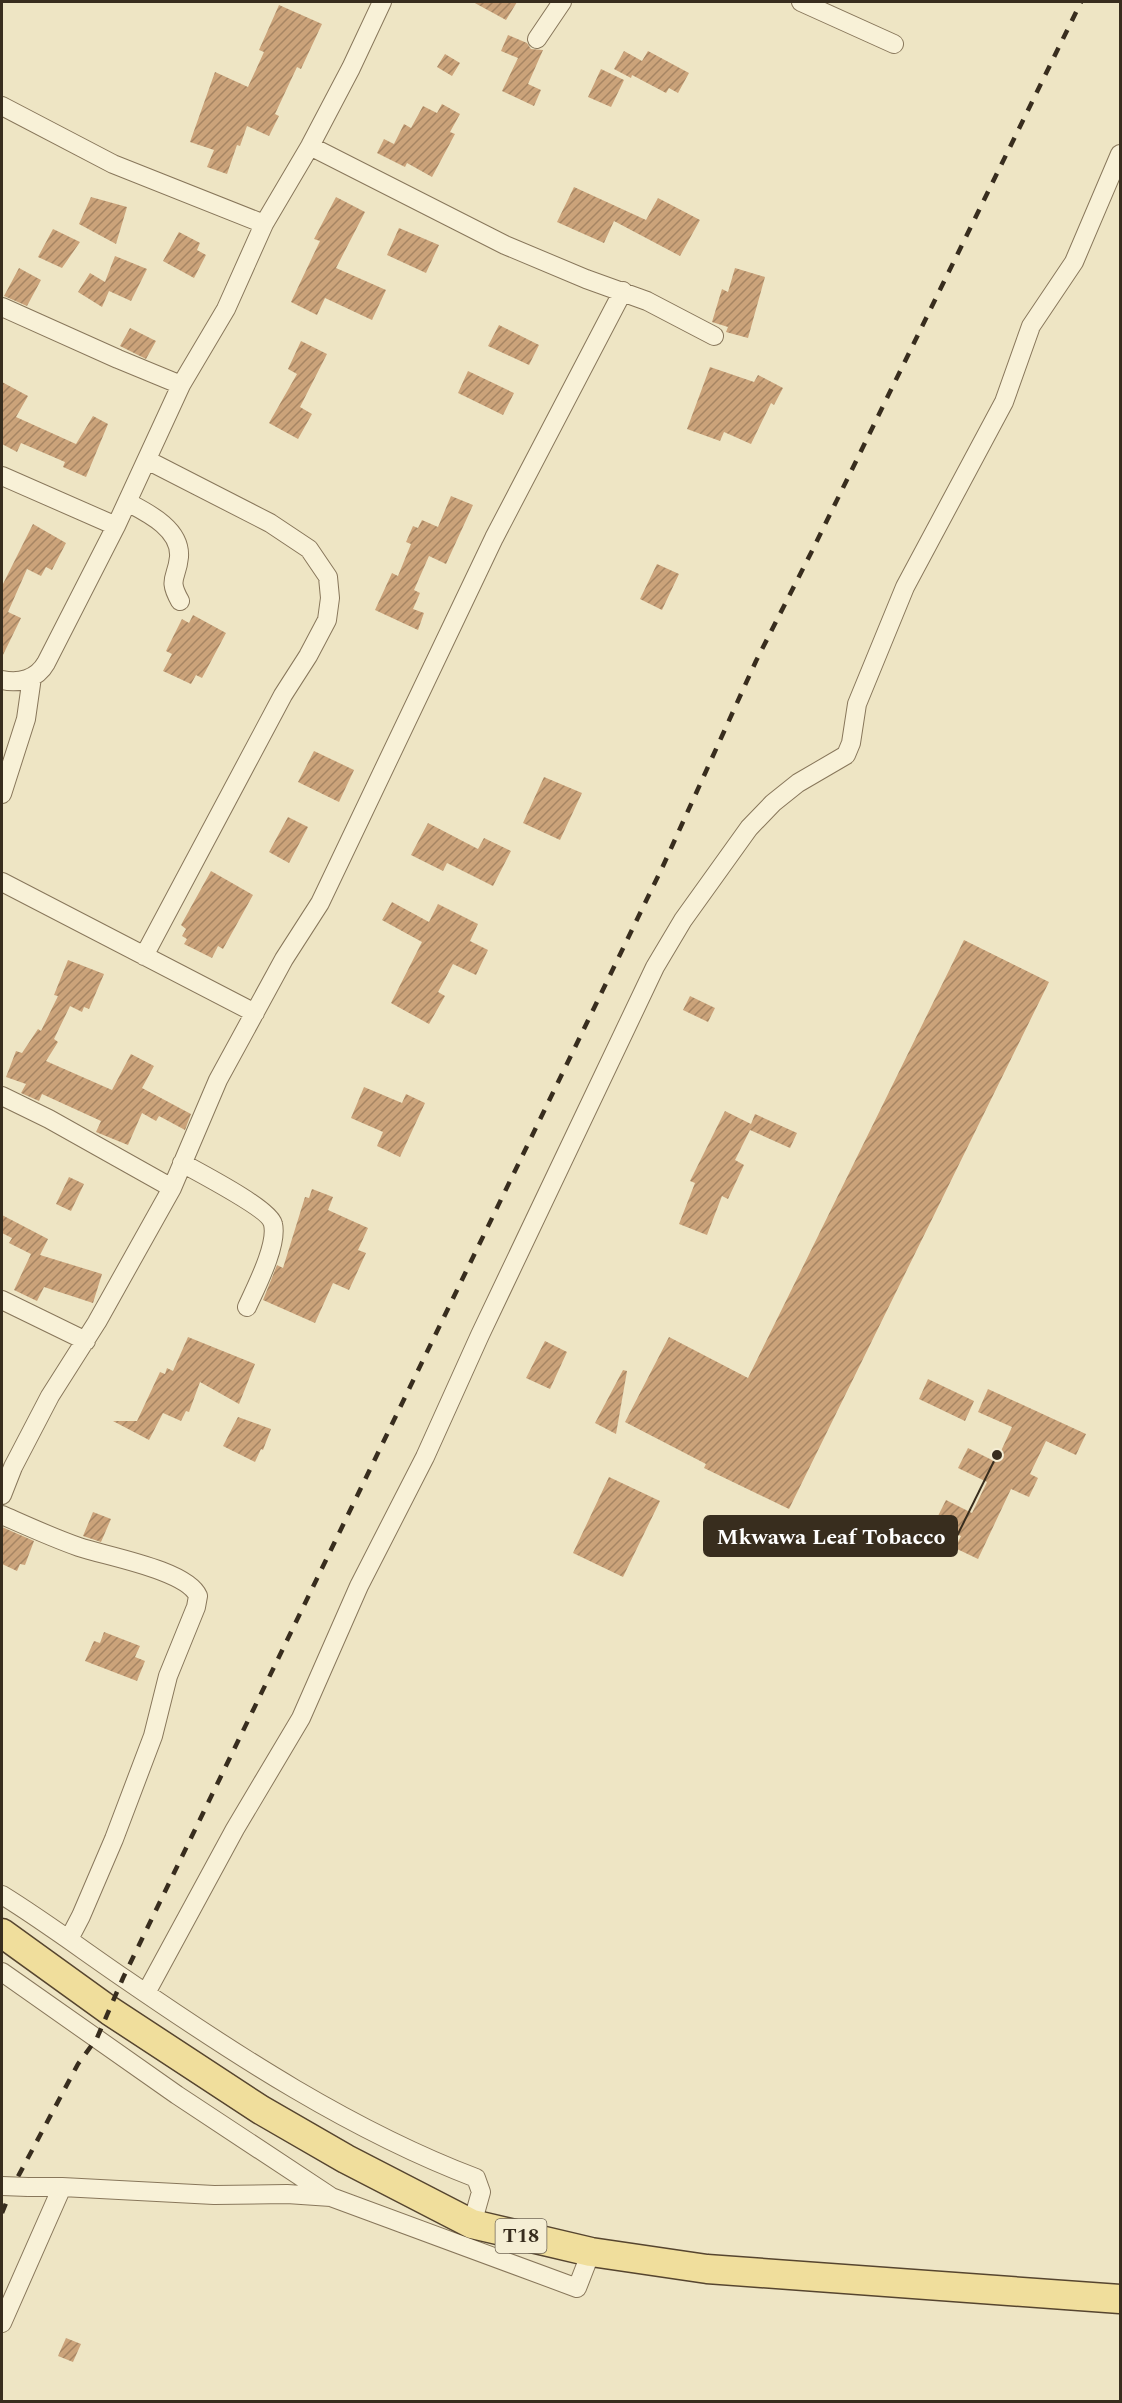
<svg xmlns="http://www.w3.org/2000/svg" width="1122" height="2403" font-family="Spectral,serif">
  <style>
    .building { fill: url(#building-hatch) }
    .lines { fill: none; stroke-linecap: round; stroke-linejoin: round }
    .street-casing { stroke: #88775b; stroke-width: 20 }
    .primary-casing { stroke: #56452f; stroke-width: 31 }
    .street { stroke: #f8f1d7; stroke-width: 18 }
    .primary { stroke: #f0de9c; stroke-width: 28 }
    .rail { stroke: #382d1e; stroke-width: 4.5; stroke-dasharray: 10 10; stroke-linecap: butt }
    .street-bridge-casing { stroke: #88775b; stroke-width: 20; stroke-linecap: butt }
    .street-bridge { stroke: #f8f1d7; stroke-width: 18 }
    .labels { text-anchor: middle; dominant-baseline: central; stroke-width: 4.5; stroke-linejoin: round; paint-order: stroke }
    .shield { fill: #f5eed4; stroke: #716755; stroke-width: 1.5 }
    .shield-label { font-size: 20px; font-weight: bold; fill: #382d1e }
    .leader { fill: none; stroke: #382d1e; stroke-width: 2 }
    .callout-dot { fill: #382d1e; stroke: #f5eed4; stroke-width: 2 }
    .callout { fill: #382d1e; stroke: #382d1e; stroke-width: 2 }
    .callout-label { font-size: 22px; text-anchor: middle; font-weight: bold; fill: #fff }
  </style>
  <defs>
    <pattern id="building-hatch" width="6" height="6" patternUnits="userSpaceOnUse" patternTransform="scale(1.5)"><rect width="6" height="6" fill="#cba37a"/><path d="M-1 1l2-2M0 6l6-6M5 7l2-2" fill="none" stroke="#a68563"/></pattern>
  </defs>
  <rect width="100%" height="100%" fill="#eee5c4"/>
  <path class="building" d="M473,2H517L506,20Z
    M279,5L322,24L301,69L297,67L275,114L279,116L269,136L247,126L240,146L237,145L227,174L207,167L214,150L190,142L215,72L248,87L264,52L259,50Z
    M508,35L527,43L531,49L543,50L528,84L541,90L534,106L502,91L518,58L501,51Z
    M624,51L642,61L648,51L689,73L678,93L669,88L666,93L632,75L631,78L614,69Z
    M445,54L460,63L452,76L437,67Z
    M601,69L624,80L611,107L588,97Z
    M442,104L460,114L450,132L455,134L432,177L407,163L405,167L377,153L384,139L394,144L404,124L411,128L423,106L437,113Z
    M574,187L646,220L658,198L700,220L680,256L614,221L604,243L557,222Z
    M91,197L127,207L116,244L79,224Z
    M336,197L365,212L336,268L386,290L372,320L325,298L317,315L291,302L320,241L314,239Z
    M399,228L439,245L426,273L387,255Z
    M53,229L80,242L62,268L38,257Z
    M179,232L200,243L197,250L206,255L194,278L163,261Z
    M115,256L147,269L131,301L109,291L102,307L78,292L90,273L105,282Z
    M19,268L41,280L27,306L4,296Z
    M735,268L765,277L748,338L726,332L728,327L712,322L722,289L728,292Z
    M499,325L539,345L529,365L488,346Z
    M130,328L156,341L146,359L120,346Z
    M301,341L327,354L300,407L312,414L298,439L269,423L297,374L288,369Z
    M710,367L754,382L758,375L783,388L774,405L771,403L751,444L724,432L720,441L687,429Z
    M468,371L514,393L503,415L458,393Z
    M2,382L28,396L16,417L76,444L93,416L108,424L86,477L63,467L65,462L21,443L17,452L2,444Z
    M451,496L473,505L446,564L429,556L414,590L420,593L413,609L424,613L418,630L375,610L392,573L398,576L411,544L406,542L413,526L418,528L422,520L438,527Z
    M33,524L66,543L52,570L46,567L41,576L27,569L8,612L21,618L2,657V586Z
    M657,564L679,574L662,610L640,599Z
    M193,615L226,633L202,678L196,675L191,684L163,671L172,654L166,651L182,619L189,623Z
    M314,751L354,770L339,802L298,782Z
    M544,777L582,793L560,840L523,823Z
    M288,817L308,827L289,863L269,852Z
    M428,823L478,849L484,838L511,851L493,886L447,863L443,871L411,855Z
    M211,871L253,895L223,949L218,946L212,958L184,944L187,939L182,936L186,929L181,925Z
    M392,902L429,922L438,904L478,924L470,941L488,950L476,975L453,964L438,992L445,996L429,1024L391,1003L422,942L382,920Z
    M964,940L1049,982L789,1509L704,1468L706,1464L625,1422L669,1337L748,1378Z
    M68,960L104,974L89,1009L84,1007L82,1012L70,1006L54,1039L58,1042L46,1061L112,1090L131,1054L154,1066L142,1088L191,1114L185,1130L159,1116L156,1121L142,1113L128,1145L96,1132L101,1121L42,1094L39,1101L21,1093L26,1084L6,1077L16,1051L22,1053L38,1029L41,1031L58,996L54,995Z
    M690,996L715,1008L708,1022L683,1010Z
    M364,1087L402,1103L406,1094L425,1103L400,1157L377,1146L383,1132L351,1118Z
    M725,1111L751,1124L755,1114L797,1133L790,1148L750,1130L735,1160L744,1165L728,1199L722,1196L707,1235L679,1224L695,1183L690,1181Z
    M69,1177L84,1184L71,1211L56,1204Z
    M312,1189L333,1197L328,1210L368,1228L358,1250L366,1253L349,1290L333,1283L315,1323L263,1300L277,1265L283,1268L305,1197L309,1198Z
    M2,1215L48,1239L40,1255L102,1274L93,1303L44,1287L37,1301L14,1290L31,1254L9,1243L12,1238L2,1233Z
    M188,1337L255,1364L239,1404L200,1382L189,1412L186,1411L181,1421L163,1413L149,1440L113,1421H137L160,1372L165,1374L167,1368L173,1371Z
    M545,1341L567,1352L550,1389L526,1378Z
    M623,1370L627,1371L616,1434L595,1423Z
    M928,1379L974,1401L965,1421L919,1399Z
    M988,1389L1086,1434L1076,1455L1046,1441L1030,1474L1038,1478L1029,1497L1011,1489L978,1559L955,1548L961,1536L934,1524L946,1500L972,1513L987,1482L958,1468L968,1448L996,1462L1012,1427L978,1412Z
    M238,1417L271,1429L263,1450L261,1449L255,1462L223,1446Z
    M609,1477L660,1501L623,1577L573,1553Z
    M93,1512L111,1519L101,1542L83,1536Z
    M2,1527L34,1541L25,1565L20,1564L17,1571L2,1564Z
    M104,1632L140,1646L135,1657L145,1661L137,1681L85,1661L94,1641L100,1643Z
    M66,2338L81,2344L73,2362L58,2356Z"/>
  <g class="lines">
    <g class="street-casing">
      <path id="street" d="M801,2L894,44
        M537,39L562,2
        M2,106L113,164L264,224
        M310,146L505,245L586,279L647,301L714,336
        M2,307L118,359L181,385
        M2,476L116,526
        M127,502C148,513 181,529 179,557C177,579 167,578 180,601
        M2,680C19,684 37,679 46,663L116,526L181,385L226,309L264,224L310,146L351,68L382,2
        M2,794L26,719L32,677
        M2,882L255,1013
        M144,956L283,695L308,656L327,620L330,598L328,577L309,549L270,523L147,460
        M2,1096L49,1119L172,1188
        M182,1163C198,1172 270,1209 273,1224C278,1245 256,1287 247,1307
        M2,1300L86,1341
        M2,1495L13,1467L50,1396L97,1322L172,1188L218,1080L284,959L320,903L494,538L623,291
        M2,1515C27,1526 53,1538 79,1547C105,1556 187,1570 198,1596L196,1607L168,1676L153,1736L114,1839L81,1916L69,1939
        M2,1895C44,1921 84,1951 125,1979C234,2054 352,2131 476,2178L481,2192L472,2224
        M2,1972L177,2095L330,2196
        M146,1993L235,1829L301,1718L359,1586L425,1457L480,1335L655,967L683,920L749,828L773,803L798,783L846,755L851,743L857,704L905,587L1004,402L1031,326L1074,262L1120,154
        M28,2187H62L214,2195L287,2194L331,2197L577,2288L591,2252
        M2,2323L62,2187"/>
    </g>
    <g class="primary-casing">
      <path id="primary" d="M2,1933L110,2011L261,2110L346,2159L472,2224L591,2252L707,2269L1120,2299"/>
    </g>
    <use href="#street" class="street"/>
    <use href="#primary" class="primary"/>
    <path class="rail" d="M2,2213L13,2186L78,2064L97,2038L123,1978L663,866L756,661L813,549L1081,2"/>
    <g class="street-bridge-casing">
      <path id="street-bridge" d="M2,2186L28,2187"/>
    </g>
    <use href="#street-bridge" class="street-bridge"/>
  </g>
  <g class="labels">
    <rect class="shield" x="495.5" y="2219" width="51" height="34" rx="4.5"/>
    <g class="shield-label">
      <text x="521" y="2236">T18</text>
    </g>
  </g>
  <path class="leader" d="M997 1455L957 1536"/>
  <circle class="callout-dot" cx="997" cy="1455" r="6"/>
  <rect class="callout" x="704" y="1516" width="253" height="40" rx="6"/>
  <g class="callout-label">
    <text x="831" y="1544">Mkwawa Leaf Tobacco</text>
  </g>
  <rect width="1122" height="2403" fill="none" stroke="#382d1e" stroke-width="6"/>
</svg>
